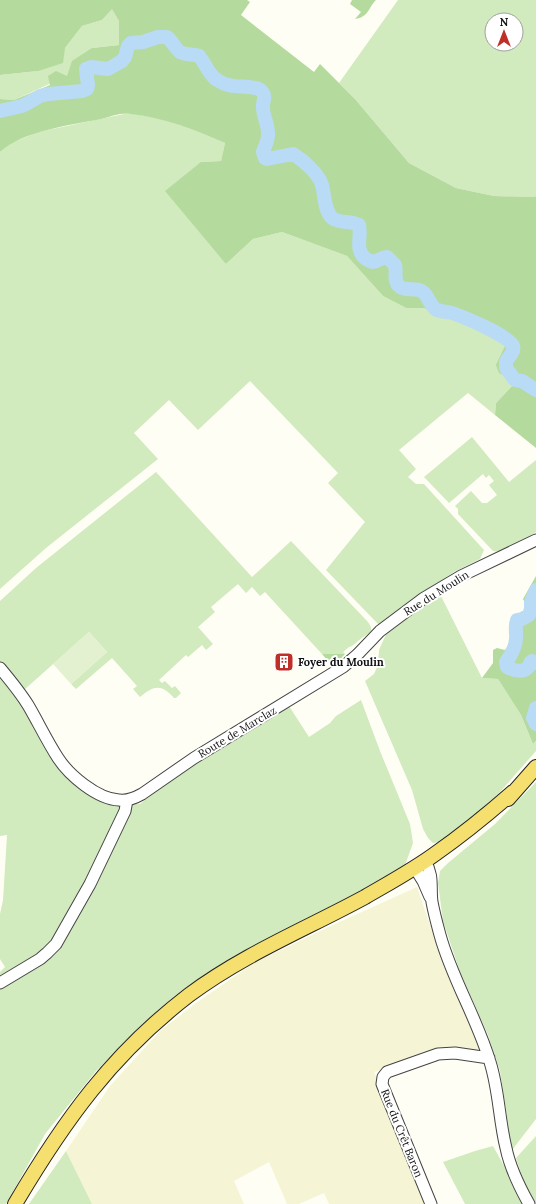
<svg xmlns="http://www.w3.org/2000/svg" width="536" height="1204" font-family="Lora,serif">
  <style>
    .farmland { fill: #f5f5d5 }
    .green { fill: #d1eabe; fill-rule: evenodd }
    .forest { fill: #b4da9d }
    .pitch { fill: #e3f1d0 }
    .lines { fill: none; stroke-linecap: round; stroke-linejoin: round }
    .river { stroke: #badbf5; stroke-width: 14 }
    .minor-casing { stroke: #444; stroke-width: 13 }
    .major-casing { stroke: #222; stroke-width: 16 }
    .minor { stroke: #fff; stroke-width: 11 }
    .major { stroke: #f5df6e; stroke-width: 14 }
    .labels { text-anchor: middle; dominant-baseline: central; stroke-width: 4; stroke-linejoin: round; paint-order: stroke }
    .street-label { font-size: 11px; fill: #111; stroke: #fff }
    .poi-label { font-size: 11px; font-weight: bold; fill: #111; stroke: #fff; text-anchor: start }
  </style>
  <rect width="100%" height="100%" fill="#fffef5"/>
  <path class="farmland" d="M417,887L446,971L481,1048L477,1050L437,1048L421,1053L409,1061L374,1072L411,1158L428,1204H329L324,1193L299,1204H287L269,1162L234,1181L244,1204H92L66,1151L110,1086L160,1031L196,1003L254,963L322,930Z"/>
  <path class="green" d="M398,0H536V195L535,197L494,196L456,188L409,163L355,99L339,83ZM492,20H516V44H492Z
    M112,8L119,21V45L92,48L67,76L14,100L0,99V75L38,71L65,48L82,26L102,20Z
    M129,113L162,119L201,131L225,143L221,161L201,162L226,264L253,239L282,232L347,256L383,296L406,308H423L461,319L505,346L499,373L511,381L512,386L496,403L495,415L468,393L399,450L416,469L408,477L416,484H424L484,550L480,559L454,572L415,598L379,625L326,570L365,522L328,483L338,473L250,381L198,430L169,400L134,433L158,459L46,548L0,589V152L6,145L38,132Z
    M472,437L509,482L536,460V532C527,539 503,554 493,551L458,514V509L455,506L471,491L482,503H487L497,495L489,485L494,481L489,475L486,478L483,474L449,503L424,477Z
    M156,472L252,577L291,541L368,622C374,631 371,632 363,637C359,640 356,643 352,646L349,647L343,652L345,654H322L265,592L260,596L252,587L246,593L238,584L211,607L215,612L198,627L213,644L206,650L202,645L188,657L186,655L159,680L162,683L165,681L172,688L175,686L181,693L176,698H174C162,684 154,685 140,697L133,689L137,686L112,658L76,689L71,684L107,652L89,632L24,690L0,661V601L36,568Z
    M440,594L482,678L498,679L521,715L533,744L536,741V751L499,793L477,813L446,838L439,842L433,843L428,838L423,829L412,790L365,681L374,674L378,665L379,650L387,632L407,616Z
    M0,676L24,706L58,764L114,804H140L169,781L199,760L289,706L309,737L330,723L336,716L361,700L380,751L410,824L413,843L405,865L385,880L311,916L238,955L201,977L165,1004L96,1071L45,1134L6,1204H0V972L5,967L0,959V914L3,900L7,835L0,836Z
    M536,782V1119L512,1150L509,1137L506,1110L500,1071L488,1035L460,972L443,921L438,883L440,871L448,863L495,824Z
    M536,1136V1204C527,1188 521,1176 516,1158Z
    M493,1146L525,1204H465L443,1162L475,1151Z
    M66,1151L92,1204H29Z"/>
  <path class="forest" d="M0,0H247L250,2L241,15L314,72L320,64L355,99L409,163L456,188L494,196L535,197L536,195V448L495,415L496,403L512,386L511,381L499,373L496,365L505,346L461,319L423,308H406L383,296L347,256L282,232L253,239L226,264L165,191L201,162L221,161L225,143C195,129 164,118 131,114C122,112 110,117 101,119C71,125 22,131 0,152V99L14,100L50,85L48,76L56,71L67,76L72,61L92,48L119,45V21L112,9L102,20L82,26L65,48L63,63L38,71L0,75Z
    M352,0H376C368,8 369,17 355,19L361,12L350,4Z
    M536,576V741L533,744L521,715L498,679L482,678L493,663V650L497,648L505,650L513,638L510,628L513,618L528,609L523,599Z
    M322,654H345L333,667Z"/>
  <path class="pitch" d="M89,632L107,652L71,684L53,664Z"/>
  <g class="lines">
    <path class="river" d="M0,111L22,106L28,103L40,96L48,94L82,91L87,89L88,85L86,69L91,67L108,69L122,61L125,57L128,46L131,43L143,42L158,37H167C172,41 175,48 180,52C186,55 193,54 199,56C206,64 208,74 217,80C232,90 245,84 259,89C261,90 264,93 264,96C265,99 263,102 263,105C262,115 269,125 268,135C268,141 265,146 263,152L265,158L267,159L293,154C303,160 319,174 322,185C325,196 324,210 332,218C340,224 351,220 359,225C362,237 354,250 366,259C368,260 370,261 372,262C377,262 382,257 387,257L395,265C397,272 393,280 399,286C404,291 412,288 419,290C428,292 429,306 437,310C443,312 450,312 455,314C466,318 511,337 513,346C515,353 508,356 506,362C506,363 506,367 506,368L515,380L522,381L536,390
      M536,590L531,602V609L529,615L522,619L517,620C515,626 516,628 516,634C517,644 512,654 506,662L507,667C513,670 524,674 529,666C530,664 530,662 532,661L536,663
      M536,708L533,718L536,724"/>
    <g class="minor-casing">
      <path id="minor" d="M0,668C10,680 20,692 28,705C38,722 47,741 58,758C69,775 97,799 119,800C127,801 135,798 142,794L194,758L343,667L357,655L380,631L424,598L461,576L536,540
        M425,861C434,876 430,887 432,902C434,913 437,924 440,935C452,979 477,1018 490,1062C499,1090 499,1120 506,1148C510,1168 519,1186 529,1204
        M415,868L423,881L430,897
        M0,983L40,959L47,953L56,944L90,884L125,811L127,800
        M431,1204L382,1084L383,1077L387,1072L438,1054L455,1053L489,1058"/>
    </g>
    <g class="major-casing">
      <path id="major" d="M508,799L536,767
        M15,1204C64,1121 112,1054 189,995C244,954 306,929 365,897C389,883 413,870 435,854C462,835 488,814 513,792"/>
    </g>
    <use href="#minor" class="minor"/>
    <use href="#major" class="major"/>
  </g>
  <defs>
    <g id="building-square" transform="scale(1)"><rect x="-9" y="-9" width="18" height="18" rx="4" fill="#bf2f2a" stroke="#fff"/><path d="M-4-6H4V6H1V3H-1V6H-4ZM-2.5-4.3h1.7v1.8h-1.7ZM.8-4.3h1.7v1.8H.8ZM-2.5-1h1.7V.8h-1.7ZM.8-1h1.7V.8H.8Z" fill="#fff"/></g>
  </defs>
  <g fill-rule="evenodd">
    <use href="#building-square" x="284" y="662"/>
  </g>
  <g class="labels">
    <g class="street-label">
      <text transform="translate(436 593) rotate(-32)">Rue du Moulin</text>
      <text transform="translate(237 732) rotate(-31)">Route de Marclaz</text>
      <text transform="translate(402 1133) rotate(68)">Rue du Crêt Baron</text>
    </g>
    <g class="poi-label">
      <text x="298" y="662">Foyer du Moulin</text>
    </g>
  </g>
  <g transform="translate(504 32)"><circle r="19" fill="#ffffff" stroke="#a0a0a0"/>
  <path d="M0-3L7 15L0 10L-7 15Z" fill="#bf2f2a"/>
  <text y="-6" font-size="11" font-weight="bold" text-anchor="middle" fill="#111111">N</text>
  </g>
</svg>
